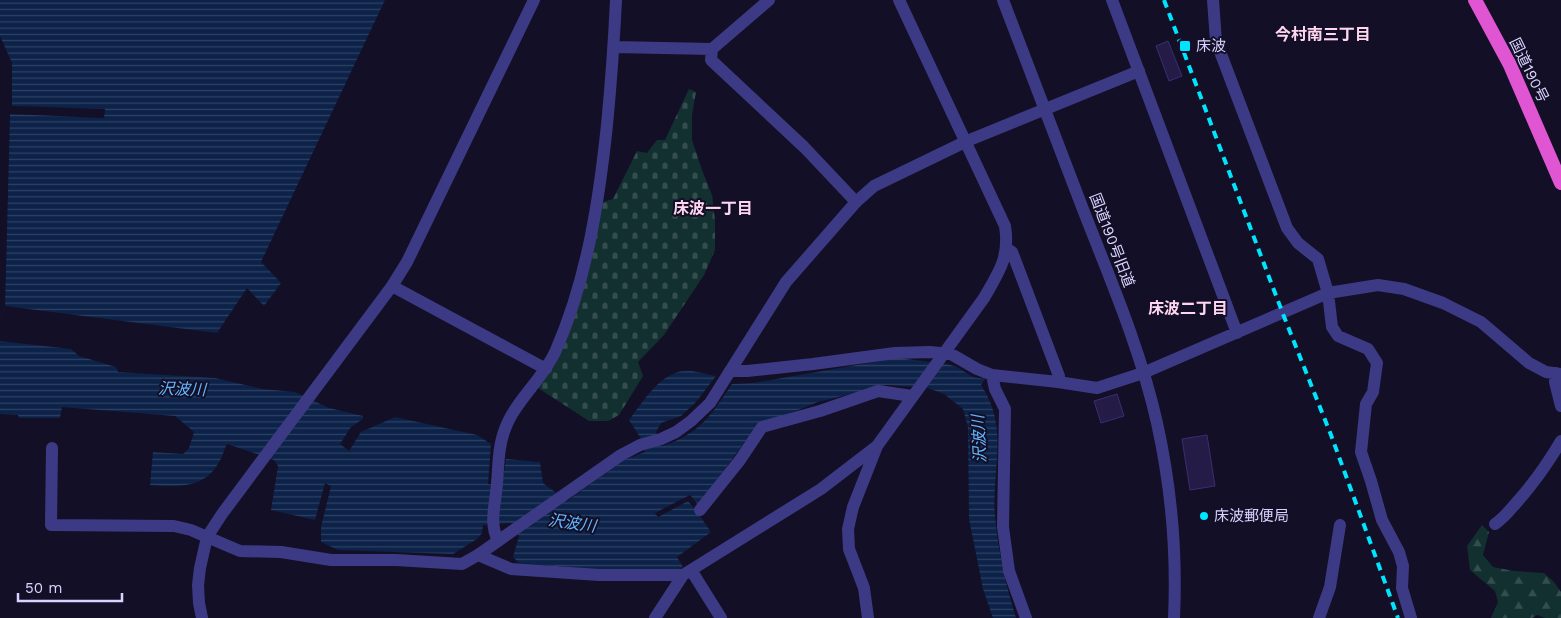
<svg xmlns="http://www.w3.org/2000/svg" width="1561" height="618" font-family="'Work Sans','Noto Sans JP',sans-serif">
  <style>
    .forest { fill: url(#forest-firs) }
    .cemetery { fill: url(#cemetery-stones) }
    .water { fill: url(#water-rules) }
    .pier { fill: #130f26 }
    .building { fill: #241b47; stroke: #3b2d73 }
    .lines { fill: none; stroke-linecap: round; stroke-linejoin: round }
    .minor { stroke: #3d3a85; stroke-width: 12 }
    .tertiary { stroke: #3d3a85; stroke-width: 12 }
    .trunk { stroke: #e055d1; stroke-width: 14 }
    .rail { stroke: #00e5ff; stroke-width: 4; stroke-dasharray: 8 6; stroke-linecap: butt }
    .poi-dot { fill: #00e5ff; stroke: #130f26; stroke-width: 2 }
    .labels { text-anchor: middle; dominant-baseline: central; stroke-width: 4; stroke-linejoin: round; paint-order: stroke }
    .poi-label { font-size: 15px; fill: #d9d4ff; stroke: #130f26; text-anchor: start }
    .street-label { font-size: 15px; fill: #d9d4ff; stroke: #130f26 }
    .neighbourhood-label { font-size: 16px; font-weight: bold; fill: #ffd6f0; stroke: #130f26 }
    .water-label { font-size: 16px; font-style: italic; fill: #62b6ff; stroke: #130f26 }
  </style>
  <defs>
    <pattern id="forest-firs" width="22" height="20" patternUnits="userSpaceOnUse" patternTransform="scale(1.25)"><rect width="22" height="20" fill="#12302f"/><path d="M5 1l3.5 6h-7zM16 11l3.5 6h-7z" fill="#344d4e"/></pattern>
    <pattern id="cemetery-stones" width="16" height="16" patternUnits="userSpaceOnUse" patternTransform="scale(1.25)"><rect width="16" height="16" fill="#12302f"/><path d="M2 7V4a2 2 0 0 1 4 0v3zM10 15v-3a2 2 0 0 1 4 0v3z" fill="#344d4e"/></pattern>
    <pattern id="water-rules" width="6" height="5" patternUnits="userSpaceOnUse" patternTransform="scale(1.25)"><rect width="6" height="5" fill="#0c2248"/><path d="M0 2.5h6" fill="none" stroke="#2f4163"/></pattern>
  </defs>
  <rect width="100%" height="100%" fill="#130f26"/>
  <path class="forest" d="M1482,525L1489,532L1483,555L1493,567L1514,571L1544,573L1554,582L1561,592V618H1545L1537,615L1532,618H1491L1498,602L1495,591L1470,570L1467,546Z"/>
  <path class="cemetery" d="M689,89L696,92L692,115V140L702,170L712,195L715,220V250L704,275L664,335L638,362L643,376L619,415L608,421H589L538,388L579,293L603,202L613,199L637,151L647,153L657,140H665Z"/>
  <path class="water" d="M0,0H385L261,262L281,283L264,306L247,288L217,333L5,306L0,319Z
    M0,341L71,349L79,356L116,367L118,372L215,378L262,389L295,392L329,408L363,416V419L351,427L340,444L349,451L361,432L395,417L477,435L491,444L488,484L502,485L506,459L540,462L543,483L567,501L624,460L645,452L640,437L629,420C643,402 661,371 686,371C695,370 707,375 716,376L696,402L681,416L661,423L656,432L662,446C700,434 711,415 732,384L753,383L897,358L947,364L957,367L973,377L985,379L981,385C1010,428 991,470 995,516C998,551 1006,585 1016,618H993L983,589L969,519L968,427L963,409L944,394L928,388L887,385L818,402L756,427L695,509L711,532L677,557L683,567L678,570L593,569L519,563L513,557L519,536L511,523L483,525L482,533L477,539L453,554L338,550L321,542V527L331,486L325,483L315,520L271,510L278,466L274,460L227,444C224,449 223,456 219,462C205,489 177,487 150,485L153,452L183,454L189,448L194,432L175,416L62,407L60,418H19L18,415L0,414Z"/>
  <path class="pier" d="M0,36L12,63V106L105,109L104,118L10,114L5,306L0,319Z
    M690,495L698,505L695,509L688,501L658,517L655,513Z"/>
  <path class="building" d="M1168,41L1182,76L1169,81L1156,46Z
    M1117,394L1124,416L1101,423L1094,401Z
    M1207,435L1215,486L1190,490L1182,439Z"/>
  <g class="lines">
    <path class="minor" d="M769,0L712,49L711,60L804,147L856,202
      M1112,0L1237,333
      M1213,0L1216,41L1287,228L1298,243L1318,259L1328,293L1332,327L1338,336L1368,349L1377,363L1373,392L1366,404L1361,452L1371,481L1382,520L1399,552L1403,566L1402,588L1411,618
      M614,47L712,49
      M1006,248L1012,252L1014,257L1059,376L1058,382
      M392,286L546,369
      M730,371H747L813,364L895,353L930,352L951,354L977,369L992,375L995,389L1005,409L1003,527L1009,571L1026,618
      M1556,373L1555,382L1561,406
      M992,375L1058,382L1097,388L1143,373L1328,293L1378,285L1404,289L1443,303L1481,322L1529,363L1546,372L1561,374
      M52,448L51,525L174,526L191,530L207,537
      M700,510L740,460L762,427L820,411L878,391L912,396
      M1495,524C1504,518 1510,510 1517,502C1534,483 1548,463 1561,441
      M498,541C490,524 494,510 496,493C499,471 497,449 505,429C515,401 544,378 556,350C587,279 599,201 607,125C611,83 614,42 616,0
      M478,555L511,569L599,575H683
      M691,570L721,618
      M655,618L683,575L821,489L877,446
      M868,618L864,588L849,549L848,529L853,507L877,446L984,298C999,272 1010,257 1005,226L899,0
      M1319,618L1330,587L1340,525"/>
    <path class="tertiary" d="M1003,0C1030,71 1057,141 1084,212C1111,281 1141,351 1157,423C1171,486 1177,553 1174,618
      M207,537L240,551L281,552L331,560H396L462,564L478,555L621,455L640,445L661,439L676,432L691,421L710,403L786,282L856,202L874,186L967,141L1139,71
      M202,618L199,603L198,585L200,568L207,537L222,514L392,286L407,262L534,0"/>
    <path class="trunk" d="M1475,0L1510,65L1561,183"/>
    <path class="rail" d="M1164,0L1283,314L1331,435L1398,618"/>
  </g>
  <g class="poi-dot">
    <rect x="1179" y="40" width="12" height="12" rx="2.5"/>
    <circle cx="1204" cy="516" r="5"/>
  </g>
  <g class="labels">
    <g class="poi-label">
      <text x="1196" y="46">床波</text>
      <text x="1214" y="516">床波郵便局</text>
    </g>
    <g class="street-label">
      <text transform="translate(1529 70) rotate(64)">国道190号</text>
      <text transform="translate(1112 240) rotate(69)">国道190号旧道</text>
    </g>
    <g class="neighbourhood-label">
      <text x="1323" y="34">今村南三丁目</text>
      <text x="713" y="208">床波一丁目</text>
      <text x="1188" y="308">床波二丁目</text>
    </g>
    <g class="water-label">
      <text transform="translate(182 389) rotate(2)">沢波川</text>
      <text transform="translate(979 439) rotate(-93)">沢波川</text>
      <text transform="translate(572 523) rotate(8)">沢波川</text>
    </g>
  </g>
  <path d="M18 593v8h104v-8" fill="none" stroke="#d9d4ff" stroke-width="2.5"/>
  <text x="25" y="593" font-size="15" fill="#d9d4ff" stroke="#130f26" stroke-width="4" paint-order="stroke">50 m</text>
</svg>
